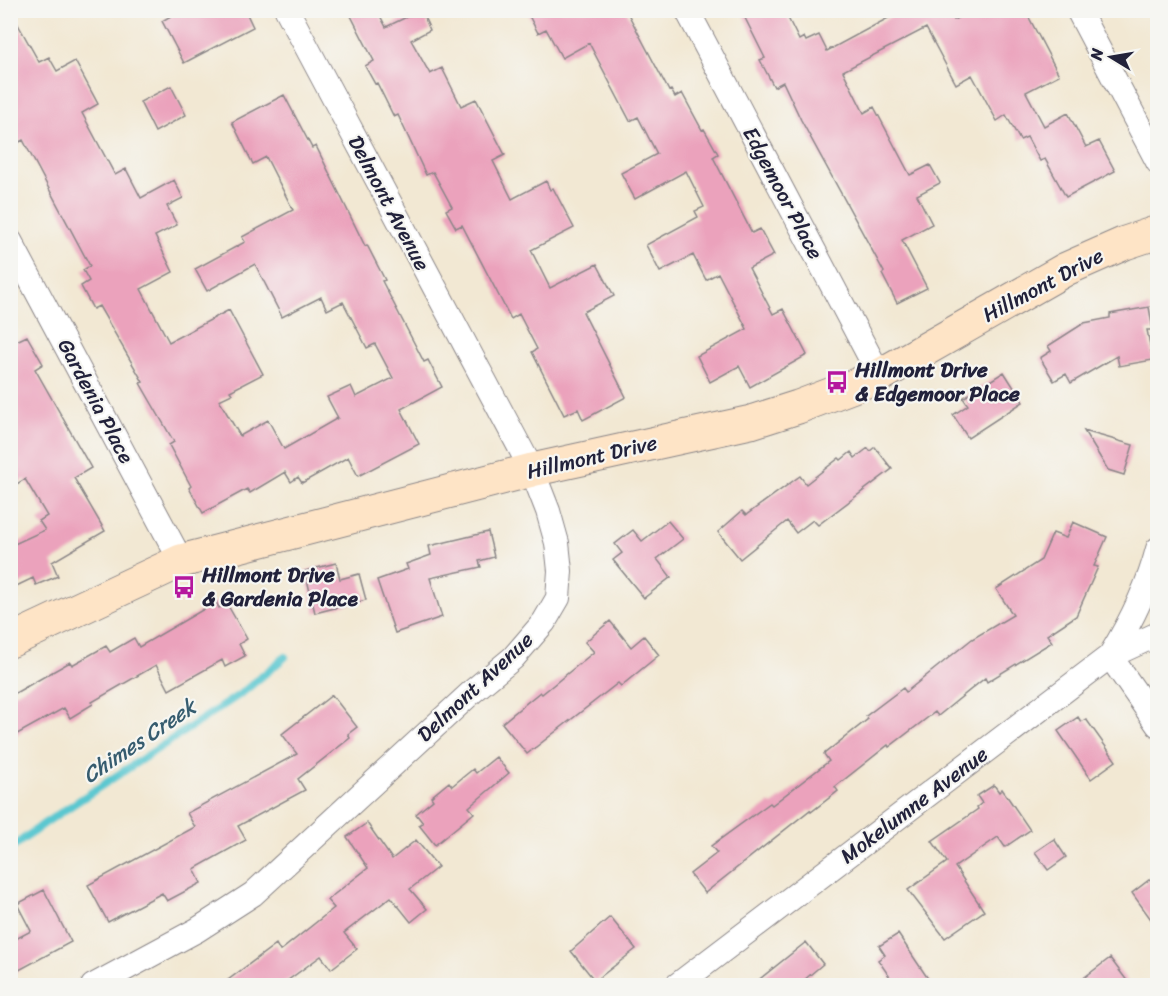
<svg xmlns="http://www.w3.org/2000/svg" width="1168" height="996" font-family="Sriracha,sans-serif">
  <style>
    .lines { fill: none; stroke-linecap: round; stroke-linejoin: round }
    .stream { stroke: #5ac7d0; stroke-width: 8 }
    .building { fill: #eba2bc }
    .street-casing { stroke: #8a8587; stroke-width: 26 }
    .secondary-casing { stroke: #8a8587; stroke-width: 35 }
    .street { stroke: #fff; stroke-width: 24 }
    .secondary { stroke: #fee4c6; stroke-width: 33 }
    .labels { text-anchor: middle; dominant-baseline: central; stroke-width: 4.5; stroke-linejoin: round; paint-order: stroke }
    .street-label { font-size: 21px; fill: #22223b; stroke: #f6f6f2 }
    .poi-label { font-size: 21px; font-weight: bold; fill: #22223b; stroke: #f6f6f2; text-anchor: start }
    .water-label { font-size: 22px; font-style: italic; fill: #365c6f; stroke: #f6f6f2 }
  </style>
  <rect width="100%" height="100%" fill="#f6f6f2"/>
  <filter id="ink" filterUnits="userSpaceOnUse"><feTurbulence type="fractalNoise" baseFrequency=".0167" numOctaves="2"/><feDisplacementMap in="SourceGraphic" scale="12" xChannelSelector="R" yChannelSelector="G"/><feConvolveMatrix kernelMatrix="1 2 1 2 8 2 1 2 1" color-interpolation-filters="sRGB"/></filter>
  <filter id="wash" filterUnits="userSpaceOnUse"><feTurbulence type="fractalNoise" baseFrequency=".008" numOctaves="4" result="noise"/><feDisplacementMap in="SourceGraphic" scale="24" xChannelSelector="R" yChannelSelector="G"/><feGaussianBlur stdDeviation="1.35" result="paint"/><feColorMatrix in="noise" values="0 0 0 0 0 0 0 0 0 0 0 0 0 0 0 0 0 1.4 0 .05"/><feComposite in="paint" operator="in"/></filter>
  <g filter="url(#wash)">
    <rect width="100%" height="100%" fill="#f2e8d3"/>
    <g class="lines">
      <path class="stream" d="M10,849L45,823L242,693L285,657"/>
    </g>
    <g id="blocks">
      <path class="building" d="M10,10L39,62L49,57L57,71L75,61L98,104L82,113L115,175L126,169L141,198L174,180L183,198L167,206L177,225L155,236L173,272L141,289L169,342L229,310L263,374L230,391L232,394L219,400L240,436L268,420L284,449L338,418L327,397L351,386L356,397L393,378L375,344L367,348L343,302L327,310L321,297L282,317L255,264L207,291L195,269L245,242L242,237L293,210L266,157L253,164L232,122L284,95L312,148L316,146L365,246L367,245L385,280L382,281L424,362L428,360L442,387L401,409L419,444L358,476L348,457L302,483L298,477L291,482L285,472L250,493L247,489L203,513L189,488L191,486L169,445L174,442L140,383L143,382L99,306L93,309L81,286L89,281L83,270L90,266L23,140L10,147Z
        M181,10H245L253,27L184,63L162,21Z
        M348,10H377L386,27L421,10L430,30L411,40L430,74L442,68L461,106L476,99L505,155L493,161L512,199L546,181L550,190L553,188L574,228L531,250L550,288L597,264L614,296L583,312L626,397L583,420L578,409L564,415L532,352L537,349L519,314L511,319L462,225L456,228L446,210L452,207L433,172L426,175L398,115L394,117L377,83L375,84L365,66L374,61Z
        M526,10H626L669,91L671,90L675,97L682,93L702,130L704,129L718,154L713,157L752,233L760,229L774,255L749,268L773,314L783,309L807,355L750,387L739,366L710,382L697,356L747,329L718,273L706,280L693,255L660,272L646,245L698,217L695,211L704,207L686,171L635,199L621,173L657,154L638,117L630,121L589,43L562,58L546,29L538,33Z
        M741,10H784L799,40L804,37L806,41L819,35L827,51L903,10H959L952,14L954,20L972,10H1025L1059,75L1026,92L1044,126L1068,113L1086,147L1099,141L1115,171L1066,197L1045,159L1040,161L1027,137L1020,140L1006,115L997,121L972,75L956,84L926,28L843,71L864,113L874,107L910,175L930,165L940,183L917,195L932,224L902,240L927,288L897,303L882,274L884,272L801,120L783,82L774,87L760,60L765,58Z
        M171,86L186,115L155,132L140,102Z
        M1149,307L1153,330H1147L1153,360L1119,366L1117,356L1071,383L1066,374L1054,381L1040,358L1051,351L1048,346L1084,323L1110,318V314Z
        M27,336L43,364L35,369L91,468L74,478L105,531L52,562L58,576L36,585L33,578L10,589V546L45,530L39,521L47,516L25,479L10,488V344Z
        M1004,372L1023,402L968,438L953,415L968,405L963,398Z
        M1084,431L1133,445L1124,475L1108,470Z
        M875,447L892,469L818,525L813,520L796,533L787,521L740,559L718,532L742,511L746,515L800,476L806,484L839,458L841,460L851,452L855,458L868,448L870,451Z
        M668,521L683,539L657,559L671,577L644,598L613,560L622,553L615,544L633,530L642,541Z
        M1073,522L1107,537L1094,566L1098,567L1076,616L1047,635L1052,642L987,682L985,678L938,716L935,712L889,747L888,745L835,787L838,791L811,812L810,810L705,893L690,874L717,853L711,846L770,803L772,805L829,761L824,754L868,719L866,716L903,688L906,692L972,639L1013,615L996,589L1041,560L1053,533L1066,538Z
        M488,532L494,557L479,561L481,567L430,578L442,617L395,633L377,580L408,569L406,564L431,555L429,546Z
        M336,563L340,579L359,574L366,600L315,613L305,571Z
        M216,602L219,608L227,604L247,639L239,644L245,656L225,667L222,660L169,690L156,665L92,702L93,704L70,718L64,708L10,738V696L70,662L72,665L106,646L110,652L134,638L139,647Z
        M610,621L631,647L644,636L659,655L621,686L618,683L527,754L502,723L540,692L542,694L594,652L585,642Z
        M332,695L357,727L348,734L350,738L298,779L305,790L238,826L246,840L194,869L201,883L167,901L162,893L108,922L88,885L195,827L187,813L297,754L282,734Z
        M1078,717L1081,722L1086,719L1116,761L1091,779L1058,731Z
        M496,757L509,773L469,807L474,813L435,845L419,825L423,823L416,814L433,800L431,797L449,782L452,786L473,769L476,773Z
        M994,785L999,792L1002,789L1030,830L1005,847L998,837L955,867L984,911L945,938L908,890L947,862L932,841L978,809L977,807L982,803L977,796Z
        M367,823L392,859L416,840L438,867L410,889L427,909L411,922L391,897L344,933L357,949L331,969L321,956L280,986H220L276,944L280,951L334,908L327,900L368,868L347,837Z
        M1054,839L1066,857L1048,870L1035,852Z
        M1158,873V929L1132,893Z
        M44,890L71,942L10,975V942L31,931L17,904Z
        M610,917L636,949L595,981L571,951Z
        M898,934L933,986H896L878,960L885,955L879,946Z
        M806,942L823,964L797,986H751Z
        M1110,958L1131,986H1073Z"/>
    </g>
  </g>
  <g filter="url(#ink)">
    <use href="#blocks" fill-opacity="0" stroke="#8a8587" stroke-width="1.5"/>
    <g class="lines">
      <g class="street-casing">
        <path id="street" d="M687,10L871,359L877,377
          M1078,10L1158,162
          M10,241L181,561
          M1158,549C1148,588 1131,622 1110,656L1158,725
          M93,986L197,930L253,894L473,691L513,658L544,622L558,598L560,571L557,543L548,511L532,470L287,10
          M676,986L1110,656L1158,634"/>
      </g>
      <g class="secondary-casing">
        <path id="secondary" d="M10,641L181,561L532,470L751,422L798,407L877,377L1066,269L1125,243L1158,232"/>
      </g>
      <use href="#street" class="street"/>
      <use href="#secondary" class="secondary"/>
    </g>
  </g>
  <defs>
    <g id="bus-bare" transform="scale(1.8)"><path d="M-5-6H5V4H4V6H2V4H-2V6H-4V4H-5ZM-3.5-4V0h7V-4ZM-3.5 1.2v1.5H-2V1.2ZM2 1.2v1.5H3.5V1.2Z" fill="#b5179e" stroke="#f6f6f2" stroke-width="2.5" paint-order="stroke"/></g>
  </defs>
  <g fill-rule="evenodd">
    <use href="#bus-bare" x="837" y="382"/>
    <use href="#bus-bare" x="184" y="587"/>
  </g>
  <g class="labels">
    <g class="street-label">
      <text transform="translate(783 193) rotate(62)">Edgemoor Place</text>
      <text transform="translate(389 203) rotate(62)">Delmont Avenue</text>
      <text transform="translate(1043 285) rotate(-28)">Hillmont Drive</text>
      <text transform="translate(96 401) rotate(62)">Gardenia Place</text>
      <text transform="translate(592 457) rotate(-13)">Hillmont Drive</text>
      <text transform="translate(475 687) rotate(-43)">Delmont Avenue</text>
      <text transform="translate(914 805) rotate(-37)">Mokelumne Avenue</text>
    </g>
    <g class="poi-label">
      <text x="855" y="370">Hillmont Drive<tspan x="855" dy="24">&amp; Edgemoor Place</tspan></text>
      <text x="202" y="575">Hillmont Drive<tspan x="202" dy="24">&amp; Gardenia Place</tspan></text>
    </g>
    <g class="water-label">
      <text transform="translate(139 741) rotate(-34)">Chimes Creek</text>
    </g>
  </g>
  <rect width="1168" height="996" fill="none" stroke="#f6f6f2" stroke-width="36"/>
  <g transform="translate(1111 57) rotate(281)" stroke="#f6f6f2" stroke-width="4.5" paint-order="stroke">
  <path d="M0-4.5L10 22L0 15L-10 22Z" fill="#22223b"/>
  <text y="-9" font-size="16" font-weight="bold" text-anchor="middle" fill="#22223b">N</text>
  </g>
</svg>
